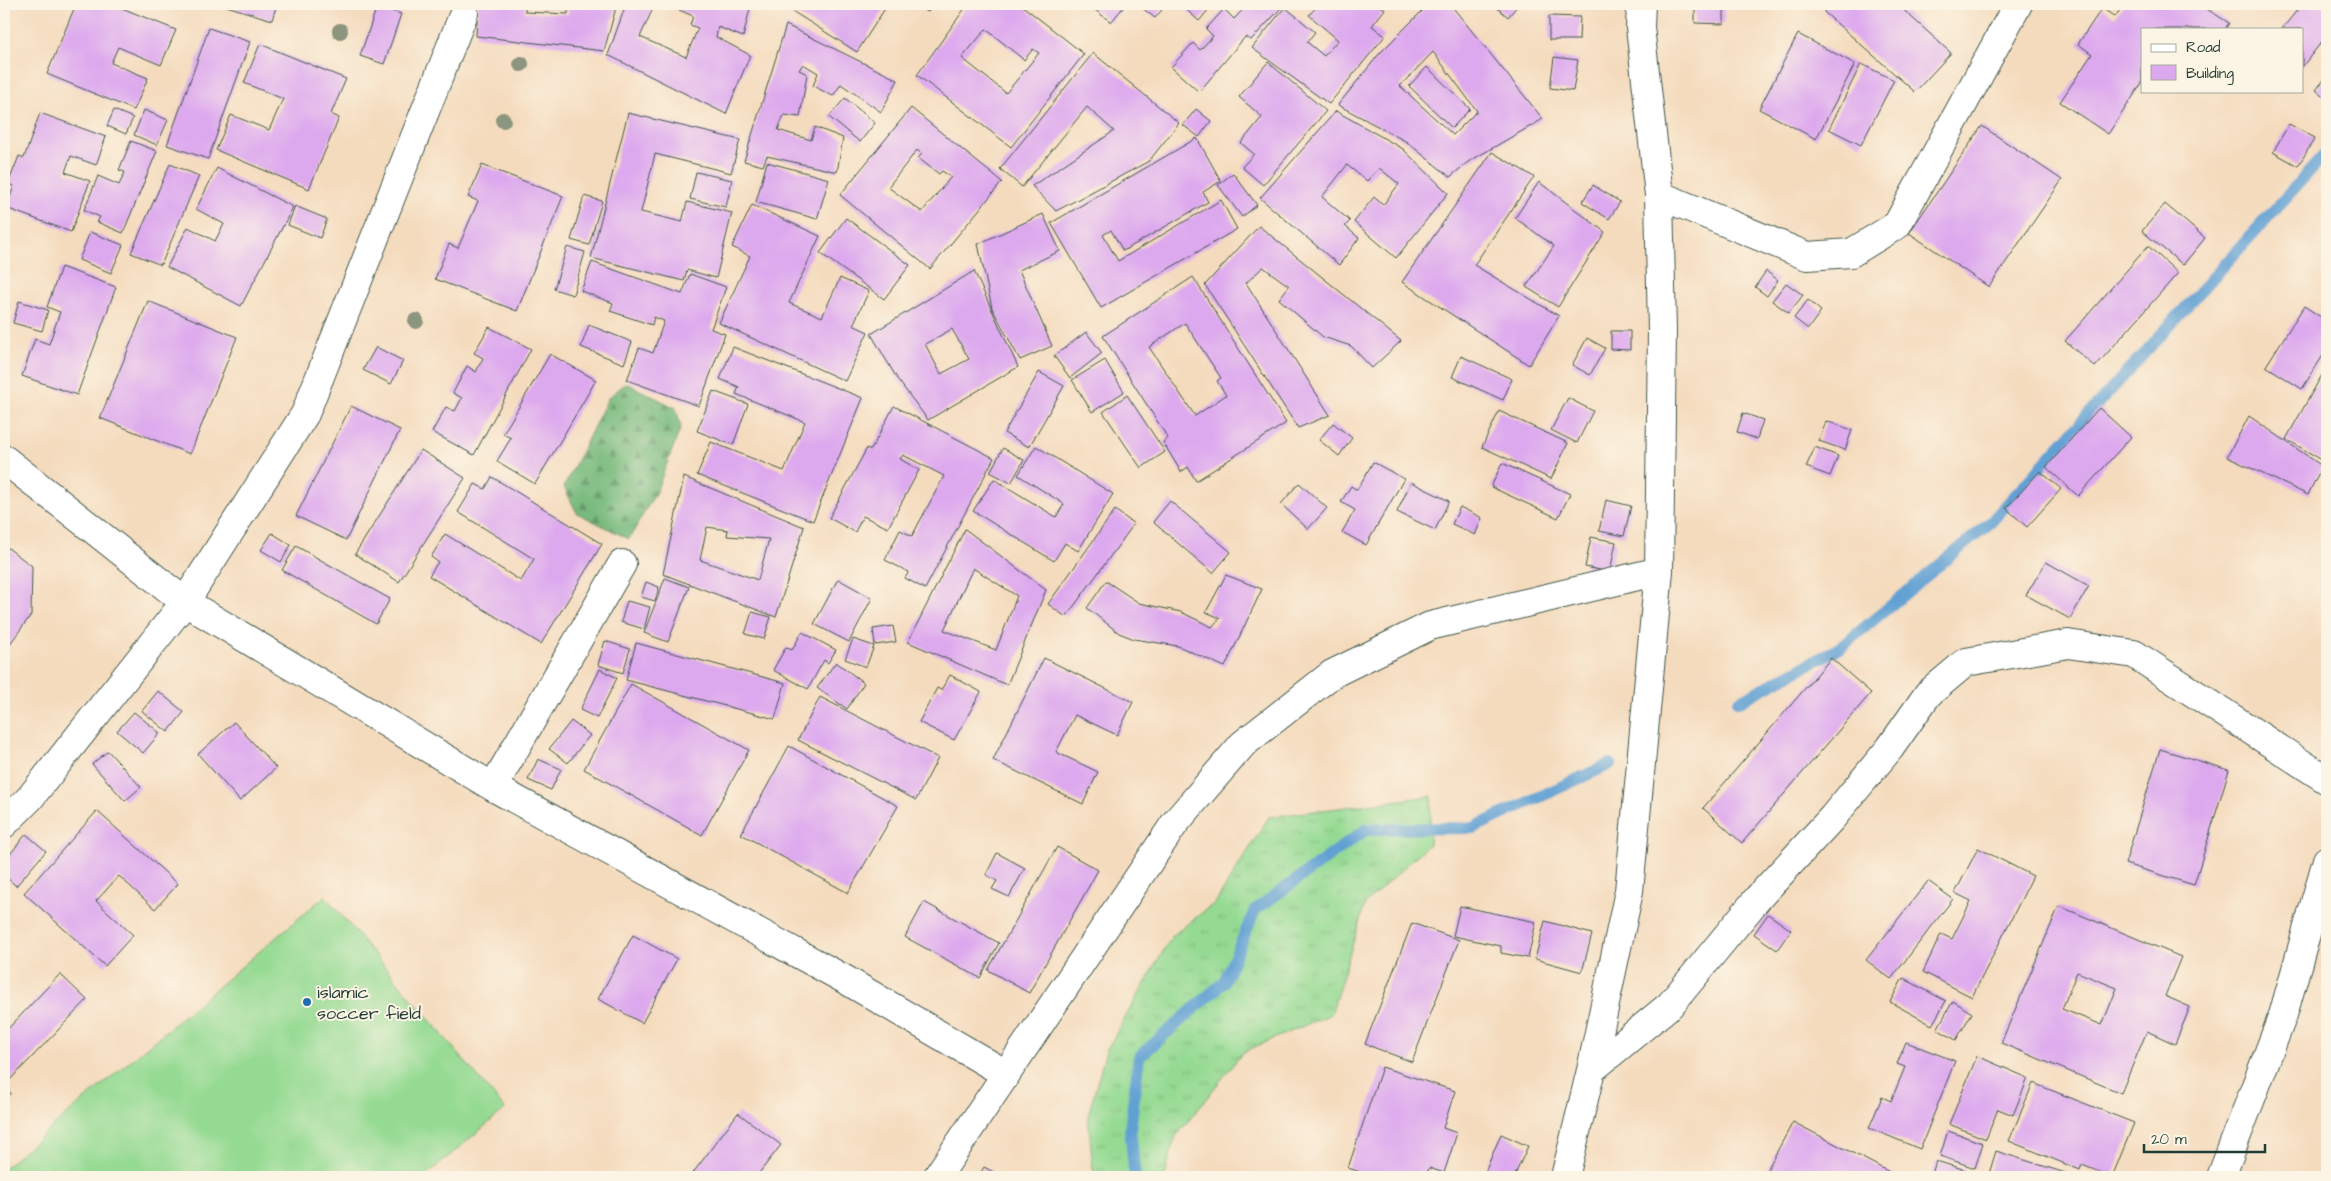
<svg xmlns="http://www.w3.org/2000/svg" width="2331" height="1181" font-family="'Architects Daughter',sans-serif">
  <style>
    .grass { fill: url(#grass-tufts); stroke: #5a8c64 }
    .forest { fill: url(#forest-firs); stroke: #4c7c58 }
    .pitch { fill: #95da93; stroke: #5a8c64 }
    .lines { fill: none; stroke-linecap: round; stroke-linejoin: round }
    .stream { stroke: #61a0d3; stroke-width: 12 }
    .building { fill: #dda9ee; fill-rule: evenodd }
    .minor-casing { stroke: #3f5549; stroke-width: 30 }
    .minor { stroke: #fff; stroke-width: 28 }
    .tree { fill: #8c957d }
    .poi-dot { fill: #1f6fb2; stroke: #fcf5e5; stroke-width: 2 }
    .labels { text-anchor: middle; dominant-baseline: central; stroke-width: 4; stroke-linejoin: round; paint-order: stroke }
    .poi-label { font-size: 18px; fill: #1f3d34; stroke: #fcf5e5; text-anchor: start }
  </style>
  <defs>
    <pattern id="grass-tufts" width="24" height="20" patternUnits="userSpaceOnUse" patternTransform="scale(1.25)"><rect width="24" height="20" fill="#95da93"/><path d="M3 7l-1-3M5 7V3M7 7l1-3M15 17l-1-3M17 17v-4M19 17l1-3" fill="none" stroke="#80bc7f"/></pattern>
    <pattern id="forest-firs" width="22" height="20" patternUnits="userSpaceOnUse" patternTransform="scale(1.25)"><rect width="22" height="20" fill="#78ba7d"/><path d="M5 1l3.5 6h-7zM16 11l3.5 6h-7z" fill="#629867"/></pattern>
  </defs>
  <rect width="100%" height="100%" fill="#fcf5e5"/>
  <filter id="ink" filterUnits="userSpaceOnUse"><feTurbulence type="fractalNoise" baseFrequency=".02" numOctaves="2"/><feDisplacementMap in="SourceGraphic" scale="10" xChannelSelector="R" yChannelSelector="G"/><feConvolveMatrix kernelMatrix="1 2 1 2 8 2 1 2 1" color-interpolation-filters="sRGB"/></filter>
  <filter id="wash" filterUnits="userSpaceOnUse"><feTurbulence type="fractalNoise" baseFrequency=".0096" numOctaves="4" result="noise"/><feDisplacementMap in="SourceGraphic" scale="20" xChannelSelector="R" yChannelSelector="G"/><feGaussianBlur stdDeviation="1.12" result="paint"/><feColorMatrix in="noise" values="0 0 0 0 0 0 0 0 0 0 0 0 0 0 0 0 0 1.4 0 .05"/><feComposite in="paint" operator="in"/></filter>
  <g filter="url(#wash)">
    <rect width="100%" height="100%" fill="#f4dbbe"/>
    <path class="grass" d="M1432,796L1429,844L1365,904L1331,1014L1243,1052L1174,1139L1165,1177H1094L1088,1116L1106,1051L1172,936L1216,902L1269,817Z"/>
    <path class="forest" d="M626,383L676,408L681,427L656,492L629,539L577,513L564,487L608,398Z"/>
    <path class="pitch" d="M325,896L505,1109L424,1177H4V1168Z"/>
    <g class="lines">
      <path class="stream" d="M1738,702L1841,647L1990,523L2327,152
        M1135,1177L1130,1129L1139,1057L1224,982L1255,910L1367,829L1473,828L1610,764"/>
    </g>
    <g id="blocks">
      <path class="building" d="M76,4H112L176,30L161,65L118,47L111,63L148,78L134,110L47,74Z
        M220,4H277L272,20Z
        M478,4H525V12L568,14V4H617L604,51L476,36Z
        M540,4H560L559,8L539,7Z
        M626,4H655L640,37L686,57L698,28L690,25L693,16L665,4H751L743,37L718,27L716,37L750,55L726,114L608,55Z
        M781,4H888L857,52Z
        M914,4H933L928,12Z
        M968,4H1020L1084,54L1011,147L917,75ZM986,29L1024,60L1033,49L1039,53L1006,93L962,58Z
        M1087,4H1126L1111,22Z
        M1137,4H1167L1155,18Z
        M1180,4H1213L1199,21Z
        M1248,4H1285L1251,40L1245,37L1199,92L1171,67L1193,43L1200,50L1213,36L1206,29L1224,9L1234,19Z
        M1319,4H1378L1385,9L1372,26L1385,36L1329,104L1252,48L1285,7L1315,32L1307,42L1324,56L1338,40L1309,15Z
        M1429,4H1450L1543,119L1468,162L1450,177L1407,142L1338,105L1380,53ZM1433,52L1477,111L1453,135L1400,86Z
        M1493,4H1519L1508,17Z
        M1695,4H1724V24L1695,23Z
        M1826,4H1897L1951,53L1915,92L1824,12Z
        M2124,4H2199L2229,23L2225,29H2142V83L2108,134L2060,102L2092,54L2078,44L2102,8L2115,17Z
        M2302,4H2327V35L2302,67V29H2282Z
        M377,6L401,14L384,64L360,56Z
        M1549,16L1580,17L1579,40H1549Z
        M786,25L898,80L881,112L841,84L833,96L813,86L818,73L803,64L799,70L807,74L800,117L784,115L778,130L811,140L815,127L843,138L837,172L767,156L763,166L744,161Z
        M209,28L250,42L208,159L167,145Z
        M1798,34L1855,64L1816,139L1759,109Z
        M260,44L346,79L331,114L339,118L309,189L216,150L231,115L269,130L283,99L244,83Z
        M1093,53L1179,123L1149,161L1056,211L1032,186L1114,131L1087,107L1022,187L1000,169Z
        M1554,57L1578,60L1573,91L1550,88Z
        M1268,62L1326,111L1263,185L1242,167L1254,154L1241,143L1262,117L1239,97Z
        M1861,64L1894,80L1861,145L1829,129Z
        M1427,67L1470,109L1452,128L1409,86Z
        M2327,76V99L2316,90Z
        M845,98L875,123L860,142L829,117Z
        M911,108L1002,182L930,269L840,195ZM917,150L922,154L918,158L939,174L942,171L951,177L922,212L888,187Z
        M1196,109L1211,121L1199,137L1183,125Z
        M114,110L133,118L126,134L107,126Z
        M144,110L168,120L157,145L134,135Z
        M1336,111L1403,149L1448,193L1396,258L1354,222L1374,197L1383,205L1399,184L1379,168L1367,181L1347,165L1322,197L1350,221L1345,226L1359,238L1339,265L1260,198Z
        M40,113L106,137L96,165L71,156L65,172L90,181L71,232L6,208L14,186L8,184L19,156L24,158Z
        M628,113L740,140L731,173L655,154L641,212L682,222L687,202L732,213L716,278L687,270L684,281L591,258Z
        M2289,124L2315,138L2298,166L2273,152Z
        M1982,126L2062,180L1989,287L1909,233Z
        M1197,138L1221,181L1203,192L1208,202L1123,251L1111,230L1103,235L1118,261L1221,200L1237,229L1101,308L1051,223Z
        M131,141L157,151L123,233L97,222L100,217L84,210L98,176L119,185L125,172L119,170Z
        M1492,152L1534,177L1474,265L1559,316L1529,365L1402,282Z
        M767,162L829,179L817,219L756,202Z
        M170,164L199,176L161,265L131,253Z
        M482,165L563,196L517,311L435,279L449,244L458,248L478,201L468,197Z
        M217,168L293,207L241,306L167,267L188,227L215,241L224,224L196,209Z
        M696,172L732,180L726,207L690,199Z
        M1233,173L1257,205L1242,217L1218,185Z
        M1539,182L1605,232L1558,307L1526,287L1554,246L1515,218Z
        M1593,185L1620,202L1609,219L1582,202Z
        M584,196L602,201L589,245L571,240Z
        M2165,204L2205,238L2183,265L2142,231Z
        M752,205L820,236L789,303L822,317L840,278L869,291L853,325L868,332L845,381L719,323L750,256L732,247Z
        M295,206L327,219L320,238L288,225Z
        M1043,214L1060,251L1019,270L1052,346L1020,360L992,308L978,244Z
        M846,218L910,265L884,299L820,253Z
        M1259,226L1401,341L1372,368L1351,346L1323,337L1279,299L1289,286L1263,267L1246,283L1330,415L1298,428L1205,285Z
        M90,232L123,245L111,273L79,260Z
        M2148,246L2178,273L2095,367L2065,341Z
        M567,247L585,252L573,295L554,289Z
        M592,262L682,294L690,274L726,287L711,329L725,334L699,406L627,380L639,348L653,353L664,321L654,317L652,325L610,311L613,303L581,291Z
        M61,267L116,287L77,395L22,376L35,339L49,344L60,312L47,307Z
        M974,271L1018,367L928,420L898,380L871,334ZM952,329L969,359L941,374L925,344Z
        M1766,271L1778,280L1767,296L1755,287Z
        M1193,277L1286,423L1196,481L1188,467L1181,472L1163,442L1168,438L1103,336ZM1185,323L1221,378L1217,381L1226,395L1195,416L1149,347Z
        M1786,283L1803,295L1789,313L1772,301Z
        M1808,300L1821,311L1808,329L1794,318Z
        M19,301L48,310L42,331L13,323Z
        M148,301L237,337L190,454L100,418Z
        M2304,306L2327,321V349L2302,389L2266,366Z
        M589,325L632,342L624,364L581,347Z
        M489,327L531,349L474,455L432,432L446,407L455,411L462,398L453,393L467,366L476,372L483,358L474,353Z
        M1611,331H1630V350L1611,349Z
        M1086,332L1102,353L1070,378L1054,356Z
        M1587,338L1605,348L1590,375L1572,365Z
        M376,347L403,361L391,384L363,370Z
        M733,347L863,398L813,521L697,475L711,442L784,471L805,422L736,394L739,387L720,379Z
        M550,354L596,380L535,484L497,461L511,438L503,434Z
        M1461,356L1512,379L1503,400L1452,377Z
        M1105,360L1124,392L1092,412L1072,380Z
        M2327,366V463L2286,439Z
        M1039,372L1064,386L1029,447L1004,433Z
        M713,391L748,404L733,445L697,431Z
        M1127,395L1165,452L1141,468L1103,412Z
        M1568,398L1593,411L1577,443L1551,430Z
        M351,406L400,430L346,540L296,516Z
        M894,406L994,458L925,589L905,578L909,572L885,560L900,530L912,536L944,476L903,455L900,459L919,470L888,528L863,516L855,532L829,518L867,448L871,450Z
        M2099,408L2131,437L2078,496L2046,467Z
        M1499,411L1568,443L1551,479L1482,447Z
        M1743,413L1763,420L1757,439L1737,432Z
        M2249,416L2322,466L2308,495L2227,457Z
        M1826,421L1852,430L1845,450L1819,441Z
        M1333,423L1352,438L1339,456L1319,440Z
        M1036,446L1113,494L1078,551L1065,543L1054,561L973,511L994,479L1056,517L1064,504L1018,475Z
        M1815,447L1838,456L1830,476L1806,467Z
        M1003,448L1024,460L1011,483L990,472Z
        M421,450L465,478L399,582L355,554Z
        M1373,462L1404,479L1366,545L1342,532L1355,510L1341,502L1351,486L1357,490Z
        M1502,463L1570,494L1558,518L1491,487Z
        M2040,471L2061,489L2027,527L2006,508Z
        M492,477L602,544L541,644L429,576L438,562L431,557L445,534L521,581L534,559L458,512L475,484L485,489Z
        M684,477L804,527L776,617L663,574ZM707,527L728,530L727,536L769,539L758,580L700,560Z
        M1411,482L1449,501L1435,530L1397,512Z
        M1299,483L1327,508L1308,529L1281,504Z
        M1606,500L1631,506L1624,536L1599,531Z
        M1170,501L1231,552L1213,573L1153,522Z
        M1460,507L1482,518L1475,535L1452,524Z
        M1115,510L1134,524L1066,617L1048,604Z
        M965,529L1046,590L1007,685L908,642ZM973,568L1017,596L996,650L944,630Z
        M272,533L291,545L281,562L261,550Z
        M1591,537L1616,542L1610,572L1585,567Z
        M4,545L32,566L31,615L4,652Z
        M296,546L390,599L376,624L282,570Z
        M2046,562L2089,586L2070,619L2026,595Z
        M1226,575L1262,589L1225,667L1178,646L1134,639L1119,633L1087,608L1106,581L1139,603L1181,612L1212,627L1220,618L1206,612Z
        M665,578L689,587L668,642L644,633Z
        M838,579L872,598L849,642L814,624Z
        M646,582L659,587L655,601L641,597Z
        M627,601L650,607L644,629L621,622Z
        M752,612L771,617L764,639L745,634Z
        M893,626L896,642L875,645L873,629Z
        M802,632L836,650L828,663L824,660L808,689L773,670L786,647L792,650Z
        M853,639L874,646L866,667L845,659Z
        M605,641L630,649L623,673L598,665Z
        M636,643L785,683L775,719L626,680Z
        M1044,658L1133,702L1117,735L1075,715L1056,752L1098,772L1083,804L993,760Z
        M1831,658L1871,693L1742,843L1703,808Z
        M836,662L864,683L847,709L817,688Z
        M600,669L617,678L597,718L580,710Z
        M950,675L981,692L954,740L919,722L937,688L941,690Z
        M631,684L749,750L702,835L584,769Z
        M158,691L184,712L168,732L142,711Z
        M820,697L938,758L916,800L798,740Z
        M134,712L160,733L143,753L117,731Z
        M571,721L590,735L568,763L549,749Z
        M234,722L276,768L240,801L198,754Z
        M789,746L898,806L848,893L741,834Z
        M2160,749L2229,770L2194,885L2125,864Z
        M108,751L141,787L125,801L92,764Z
        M538,759L561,769L551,790L528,780Z
        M97,811L178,884L155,909L119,876L96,901L133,935L105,966L24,893Z
        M26,834L46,851L16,886L4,875V862Z
        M1057,847L1098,870L1029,993L988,970Z
        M1978,848L2033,876L1972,997L1923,972L1941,934L1952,939L1971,901L1955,893Z
        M997,853L1025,868L1009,897L992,889L997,881L986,875Z
        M1928,881L1953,899L1891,979L1866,960Z
        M924,902L999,943L980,978L905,937Z
        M1460,906L1536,922L1528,958L1501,953V946L1453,936Z
        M2059,906L2181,957L2165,996L2190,1007L2175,1044L2147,1031L2121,1093L2001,1043ZM2077,972L2117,988L2102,1025L2062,1009Z
        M1768,914L1791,930L1777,950L1754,934Z
        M1545,921L1592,934L1582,972L1535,959Z
        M1412,923L1459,940L1412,1062L1365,1044Z
        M633,935L677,959L642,1023L598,999Z
        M60,974L87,1000L7,1083L4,1081V1033Z
        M1903,978L1946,1001L1932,1025L1890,1002Z
        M1953,1001L1972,1013L1956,1040L1937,1029Z
        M1906,1042L1955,1061L1920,1149L1869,1128L1882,1097L1891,1101L1905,1067L1897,1064Z
        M1977,1056L2028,1078L2013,1115L1998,1109L1986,1139L1949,1124Z
        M1382,1067L1455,1091L1443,1128L1457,1133L1444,1173L1429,1168L1426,1177H1375L1348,1168Z
        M2033,1083L2134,1123L2112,1177L2082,1165L2080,1170L2009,1141Z
        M4,1088L11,1093L4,1102Z
        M738,1113L781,1145L756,1177H690Z
        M1793,1122L1899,1177H1780L1767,1170Z
        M1948,1131L1983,1143L1975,1168L1940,1156Z
        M1501,1134L1528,1146L1514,1177H1483Z
        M1996,1151L2078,1177H1988Z
        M1936,1161L1966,1170L1963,1177H1931Z
        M984,1167L1003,1177H978Z"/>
    </g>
  </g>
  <g filter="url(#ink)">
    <use href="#blocks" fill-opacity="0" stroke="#3f5549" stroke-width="1"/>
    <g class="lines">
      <g class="minor-casing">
        <path id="minor" d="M1659,195L1807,256L1851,253L1897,225L2018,4
          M4,459L185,602L493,787L846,980L1006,1074
          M493,787L622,564
          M4,824L30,798L185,602L305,414L464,13
          M1591,1070L1670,1005L1758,898L1832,818L1890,748L1928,694L1966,662L2068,644L2134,654L2327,780
          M937,1177L1175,823L1243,744L1332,674L1430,626L1659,571
          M1565,1177L1591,1070L1629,891L1659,571L1662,331L1659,195L1640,27L1641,4
          M2221,1177L2283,1015L2327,860"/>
      </g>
      <use href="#minor" class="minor"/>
    </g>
    <g class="tree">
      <circle cx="340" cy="31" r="8"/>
      <circle cx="521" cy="64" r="8"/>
      <circle cx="503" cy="120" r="8"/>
      <circle cx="416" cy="321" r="8"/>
    </g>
  </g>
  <circle class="poi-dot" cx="307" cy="1002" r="5"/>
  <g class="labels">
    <g class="poi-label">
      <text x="317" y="992">islamic<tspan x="317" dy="21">soccer field</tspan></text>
    </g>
  </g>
  <rect width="2331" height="1181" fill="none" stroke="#fcf5e5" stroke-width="20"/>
  <rect x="2141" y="28" width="162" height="65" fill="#fcf5e5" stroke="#a4ab9e"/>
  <rect x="2151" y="44" width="25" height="8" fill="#ffffff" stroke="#a4ab9e"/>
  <text x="2186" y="52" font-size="15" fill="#1f3d34">Road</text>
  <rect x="2151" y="65" width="25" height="15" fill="#dda9ee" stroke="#a4ab9e"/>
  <text x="2186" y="78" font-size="15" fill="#1f3d34">Building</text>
  <path d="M2144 1144v8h121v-8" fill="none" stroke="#1f3d34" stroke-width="2.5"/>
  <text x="2151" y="1144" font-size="15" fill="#1f3d34" stroke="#fcf5e5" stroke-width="4" paint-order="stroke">20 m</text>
</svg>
